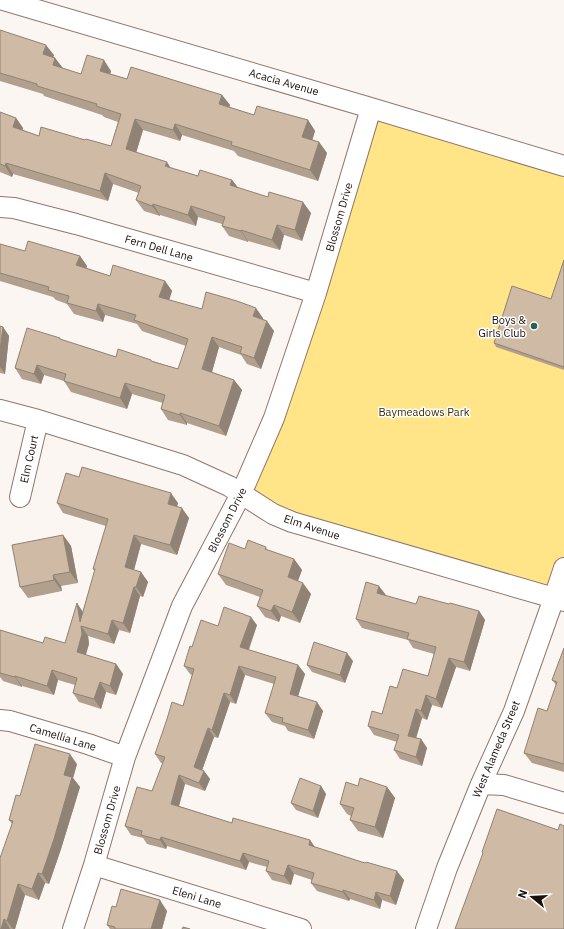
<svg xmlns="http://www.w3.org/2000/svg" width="564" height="929" font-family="'IBM Plex Sans',sans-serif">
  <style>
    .green { fill: #ffe488 }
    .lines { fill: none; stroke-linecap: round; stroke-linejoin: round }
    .minor-casing { stroke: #90776b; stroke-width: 22 }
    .minor { stroke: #fff; stroke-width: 20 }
    .wall { fill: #b1a08e }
    .shaded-wall { fill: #908274 }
    .building { fill: #cebaa5; stroke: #908274 }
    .poi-dot { fill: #27634e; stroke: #fff; stroke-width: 1.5 }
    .labels { text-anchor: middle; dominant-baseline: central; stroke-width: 3; stroke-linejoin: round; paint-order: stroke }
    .street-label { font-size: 11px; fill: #190f0b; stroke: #fff }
    .poi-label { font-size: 11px; fill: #190f0b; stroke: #fff; text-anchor: end }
    .park-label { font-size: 11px; fill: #372b00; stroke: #fff }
  </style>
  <rect width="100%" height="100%" fill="#fcf6f3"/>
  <path class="green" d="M371,108L564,166V568L554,598L292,522L241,494Z"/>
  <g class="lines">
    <g class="minor-casing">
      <path id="minor" d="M3,0L371,108L564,166
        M0,207L14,208L76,224L316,293
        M0,410L38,420L183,465L229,486L273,514L292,522L564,601
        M20,497L38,420
        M0,720L10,721L88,744L125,757
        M481,784L504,785L564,803
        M94,865L301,929
        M73,929L94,865L125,757L182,606L241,494L274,418L316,293L371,108
        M426,929L447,868L481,784L514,711L554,598L564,568"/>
    </g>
    <use href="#minor" class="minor"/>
  </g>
  <path class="wall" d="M0,30L54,55L53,57L55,58L62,68L81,74L111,71L110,74L127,79L222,95L230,105L229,107L254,115L308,120L315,131L312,140L319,142L327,153L318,181L238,156L234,151L182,135L180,141L143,130L136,152L170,168L198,176L232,180L238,188L311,213L302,241L284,235L280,250L248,241V242L229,236L222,226V224L198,217L196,226L160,215V216L144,211L136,200L139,193L113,184L108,201L13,174L12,177L0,172V112L16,118L23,128V130L39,136L85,140L111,146L118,122L104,117L102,115L44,96L43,94L0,81Z
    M0,244L25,251L80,256L87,266L86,268L110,276L165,281L172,291L169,300L202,309L263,318V319L274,331L261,369L247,364L241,355L219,347L212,372L234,380L242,390L226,436L187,423V425L168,420L161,409L163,403L132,394L127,409L71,392L64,381L44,375L41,384L22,379L15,368L61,340L116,357L152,361L178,369L186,346L142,331L137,324L105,315L103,322L74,314L67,304L56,300L53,297L0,281V282Z
    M564,260V370L496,347L494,343L551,299Z
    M0,326L3,327L9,336L5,374L0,373Z
    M79,477L178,503L177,506L189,518L177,555L141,544L134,570L141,572L148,582L143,597L140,596L130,633L119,630L114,644L88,636L89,644L86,655L116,664L123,674L116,695L106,692L101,709L79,702L73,693L75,685L58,680L54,695L22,686V687L3,681L0,677V630L43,643H65L83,612L95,572L93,569L106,526L63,513L57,503Z
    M63,535L71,546L78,583L61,586L62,591L28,598L20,587Z
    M266,547L267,550L294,559L302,570L298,581L311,594L300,623L281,616L279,622L265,617L257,606L260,597L226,585L218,574L245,549Z
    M386,595L385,596L416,604H449L479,611L485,620L470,671L456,667L442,708L432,705L427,720L422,718L416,738L421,739L427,748L422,766L400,759L394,750L397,742L374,735L368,726L382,714L397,688L428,676L434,654L413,648L408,640L362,628L356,619Z
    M257,625L249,650L298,665L305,674L298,696L323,711L314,739L288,731L285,726L272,722L265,713L274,684L245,675L236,704L230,702L218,738L214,737L202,770L204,771L210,779L205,791L185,784L179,806L232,823L310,840L315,847L404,880L396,905L382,900L380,909L350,899L349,901L317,891L311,883L312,880L294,874L291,885L272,880L266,871L267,867L249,862L246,870L167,846L166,849L147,844L143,838L131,835L125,826L152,791L163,763H161L155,754L183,706L192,675L190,674L184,666L192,647L218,626Z
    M564,648V772L532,763L524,753L547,711L556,685L552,680Z
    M353,661L345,683L312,672L307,665Z
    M77,764L73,778L80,787L61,849L49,884L45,883L39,900L25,895L15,929H0L12,824L9,820L20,796Z
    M321,786L326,794L318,818L296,810L291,803Z
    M358,786L387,787L395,798L383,838L358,831L350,820L351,816L347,814L340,804Z
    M116,907L167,911L162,929H110L107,925Z"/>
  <path class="shaded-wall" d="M46,45L54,55L51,65L43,54Z
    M55,58L63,68L53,65Z
    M104,60L111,71L108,82L100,71Z
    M222,95L230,105L227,115L219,104Z
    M16,118L23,128L20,138L13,127Z
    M135,119L143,130L134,160L126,149Z
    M308,120L315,131L310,148L302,137Z
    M175,124L182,135L180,141L173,130Z
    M319,142L327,153L318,181L310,170Z
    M167,162L174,173L165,166Z
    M6,163L13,174L12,177L5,166Z
    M105,173L113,184L108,201L100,191Z
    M232,180L240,190L230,185Z
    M303,202L311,213L302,241L295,230Z
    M153,204L160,215V216L152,206Z
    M191,206L198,217L196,226L188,215Z
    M277,225L284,235L280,250L272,240Z
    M241,230L248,241V242L241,231Z
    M80,256L87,266L84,276L76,265Z
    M165,281L172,291L167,307L159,297Z
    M98,304L105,315L103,322L96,311Z
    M256,308L263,318L261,327L253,316Z
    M267,321L274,331L261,369L254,358Z
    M3,327L9,336L5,374L0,367V351Z
    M212,337L219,347L210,379L202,369Z
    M37,365L44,375L41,384L34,374Z
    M234,380L242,390L226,436L219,426Z
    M125,383L132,394L127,409L120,398Z
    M180,413L187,423V425L180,415Z
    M171,493L178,503L175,513L168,504Z
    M182,508L189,518L177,555L170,545Z
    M63,535L71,546L78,583L70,572Z
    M134,535L141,544L132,577L125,567Z
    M294,559L302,570L295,588L288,577Z
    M141,572L148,582L143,597L136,587Z
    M53,575L61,586L62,591L54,580Z
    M303,583L311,594L300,623L292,612Z
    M379,586L386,595L383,602L377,593Z
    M134,587L140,596L130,633L123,623Z
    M77,603L83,612L80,622Z
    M274,605L281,616L279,622L271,611Z
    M479,611L485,620L470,671L464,662Z
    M251,617L257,625L246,656L240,647Z
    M112,620L119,630L114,644L108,634Z
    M81,626L88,636L89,644L83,662L77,652Z
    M347,653L353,661L345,683L340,675Z
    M449,658L456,667L442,708L436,699Z
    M116,664L123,674L116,695L110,686Z
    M298,665L305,674L296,703L290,694Z
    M239,666L245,675L236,704L230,695Z
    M52,670L58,680L54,695L47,686Z
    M15,676L22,686V687L15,677Z
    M100,682L106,692L101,709L94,699Z
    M224,693L230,702L218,738L212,730Z
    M426,695L432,705L427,720L421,711Z
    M317,702L323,711L314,739L308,730Z
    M416,709L422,718L414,745L408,736Z
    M208,728L214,737L200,776L194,767Z
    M421,739L427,748L422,766L416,757Z
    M70,754L77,764L73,778L80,787L61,849L49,884L42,874L64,775Z
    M204,771L210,779L205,791L199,783Z
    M179,775L185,784L177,813L171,804Z
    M321,786L326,794L318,818L313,811Z
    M387,787L395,798L383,838L375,827Z
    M161,837L167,846L166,849L160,840Z
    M310,840L316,849L309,845Z
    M243,853L249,862L246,870L240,861Z
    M288,865L294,874L291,885L284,876Z
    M397,871L404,880L396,905L390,896Z
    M38,873L45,883L39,900L32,889Z
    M18,884L25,895L15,929H13L7,921Z
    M343,890L350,899L349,901L343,892Z
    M376,892L382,900L380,909L374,900Z
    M160,900L167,911L162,929H151Z
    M4,919L10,929H1Z"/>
  <path class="building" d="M0,30L46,45L43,54L55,58L53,65L81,74L87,55L104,60L100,71L127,79L131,67L222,95L219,104L254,115L257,106L308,120L302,137L319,142L310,170L231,145L232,142L175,124L173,130L135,119L126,149L167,162L165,166L198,176L200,170L232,180L230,185L268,197L269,192L303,202L295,230L277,225L272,240L241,230V231L222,226L225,217L191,206L188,215L153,204L152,206L136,200L141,186L105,173L100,191L6,163L5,166L0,164V112L16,118L13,127L39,136L41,127L85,140L86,139L111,146L121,114L96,106L97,104L37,86V84L0,73Z
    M28,241L80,256L76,265L110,276L113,265L165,281L159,297L202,309L206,292L237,301L256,308L253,316L267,321L254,358L240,353L242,347L212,337L202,369L234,380L219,426L180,413V415L161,409L165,395L125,383L120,398L64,381L66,374L37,365L34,374L15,368L27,328L60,338V339L116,357L118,349L151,360V361L178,369L188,339L134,320L136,315L98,304L96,311L67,303L69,296L48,290L49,287L0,273V244L25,251Z
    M564,260V367L494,343L512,286L551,299Z
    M0,326L3,327L0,351Z
    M82,467L171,493L168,504L182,508L170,545L134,535L125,567L141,572L136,587H134L123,623L112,620L108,634L81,626L82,634L77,652L116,664L110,686L100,682L94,699L73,693L77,678L52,670L47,686L15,676V677L0,673V630L43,643L45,637L65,643L77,603L80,622L95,569H93L108,519L57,503L66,473L79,477Z
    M63,535L70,572L53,575L54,580L20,587L12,545Z
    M248,540L266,547L265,549L294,559L288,577L303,583L292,612L274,605L271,611L257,606L263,590L218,574L229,543L245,549Z
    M366,582L379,586L377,593L416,604L419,596L449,604L450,603L479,611L464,662L449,658L436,699L426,695L421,711L416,709L408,736L421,739L416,757L394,750L399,735L368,726L372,711L382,714L390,686L397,688L403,669L428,676L436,647L407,639L409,633L356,619Z
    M224,607L251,617L240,647L298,665L290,694L317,702L308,730L282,722L283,718L265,713L276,677L239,666L230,695L224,693L212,730L208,728L194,767L204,771L199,783L179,775L171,804L232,823L233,818L279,831L310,840L309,845L365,863L366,862L397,871L390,896L376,892L374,900L343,890V892L311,883L314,873L288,865L284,876L266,871L269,861L243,853L240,861L161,837L160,840L141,835L142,831L125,826L137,787L152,791L165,757L155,754L167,719L172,702L183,706L194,669L184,666L190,646L192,647L201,620L218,626Z
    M314,642L347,653L340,675L307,665Z
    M564,648V764L524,753L538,708L547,711L557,682L552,680Z
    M35,744L70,754L64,775L72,777L54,839L42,874L38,873L32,889L18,884L7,921L4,919L1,929H0V858L13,821L9,820L16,795L20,796Z
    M300,778L321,786L313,811L291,803Z
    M360,778L387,787L375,827L350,820L354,808L340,804L346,782L358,786Z
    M497,809L558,830L560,824L564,826V929H455L483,853L482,852Z
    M121,889L160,900L151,929H115V927L107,925L112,906L116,907Z
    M183,927L190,929H182Z"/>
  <circle class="poi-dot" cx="534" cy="326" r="4"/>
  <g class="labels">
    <g class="street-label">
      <text transform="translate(284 82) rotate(16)">Acacia Avenue</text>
      <text transform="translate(339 217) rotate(-74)">Blossom Drive</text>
      <text transform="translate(159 248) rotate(16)">Fern Dell Lane</text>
      <text transform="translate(29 459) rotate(-77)">Elm Court</text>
      <text transform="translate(227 520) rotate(-63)">Blossom Drive</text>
      <text transform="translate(312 527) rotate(18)">Elm Avenue</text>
      <text transform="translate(63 737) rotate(17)">Camellia Lane</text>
      <text transform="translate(496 749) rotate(-67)">West Alameda Street</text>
      <text transform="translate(107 820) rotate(-74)">Blossom Drive</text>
      <text transform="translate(197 897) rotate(17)">Eleni Lane</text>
    </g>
    <g class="poi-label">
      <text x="526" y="320">Boys &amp;<tspan x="526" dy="13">Girls Club</tspan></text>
    </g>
    <g class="park-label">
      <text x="424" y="412">Baymeadows Park</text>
    </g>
  </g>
  <g transform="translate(532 897) rotate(288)" stroke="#ffffff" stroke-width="3" paint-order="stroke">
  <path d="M0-3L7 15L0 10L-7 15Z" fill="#190f0b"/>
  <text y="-6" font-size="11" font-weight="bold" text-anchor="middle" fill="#190f0b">N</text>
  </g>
</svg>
